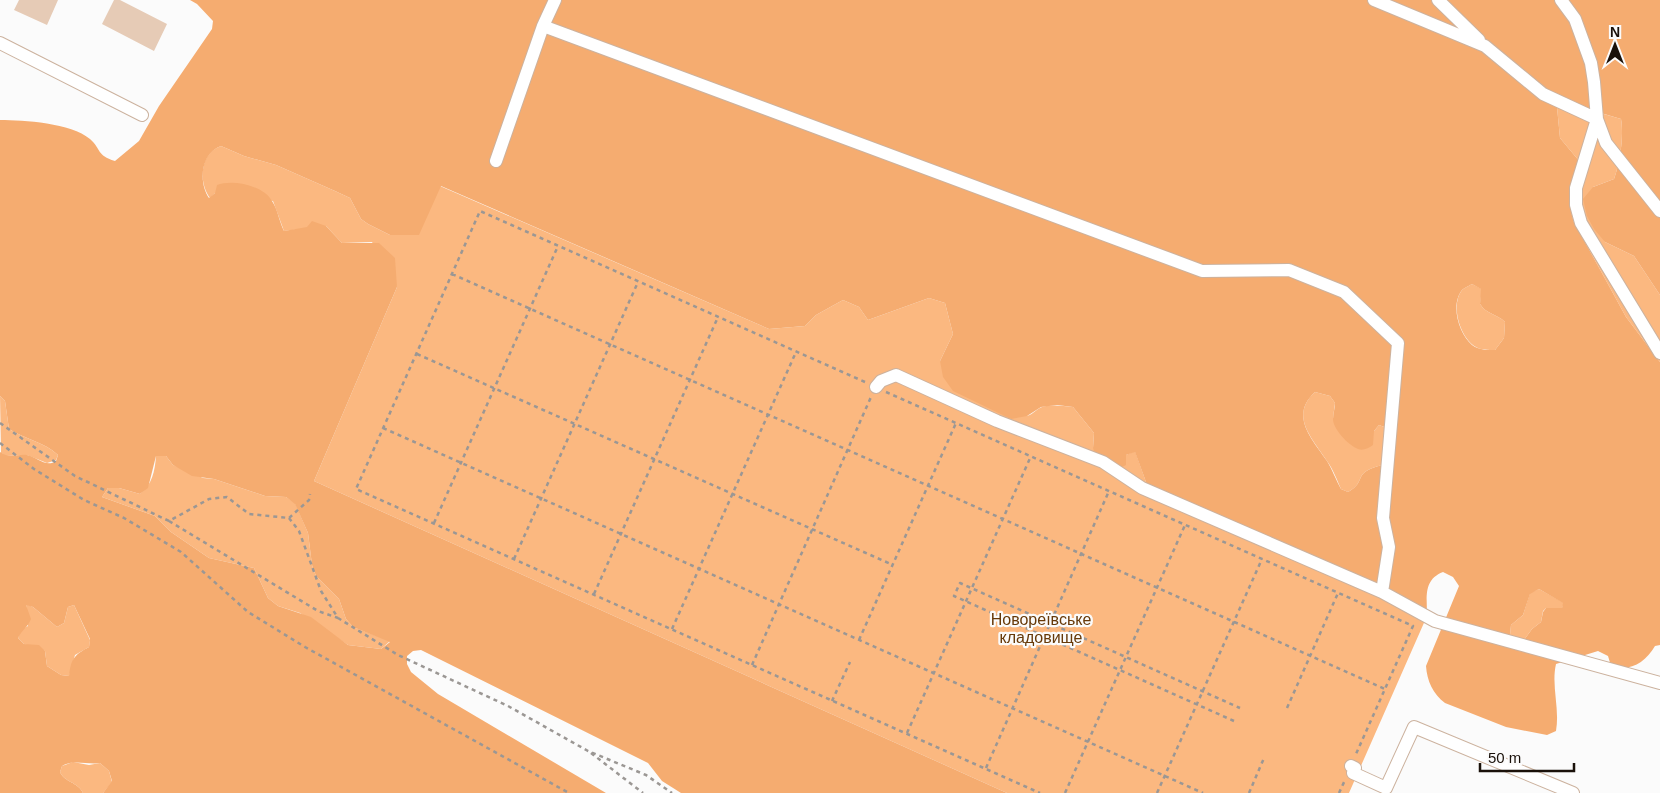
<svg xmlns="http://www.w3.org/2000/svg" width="1660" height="793" font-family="Helvetica,sans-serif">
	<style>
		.green { fill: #fbb880 }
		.forest { fill: #f5ac70; fill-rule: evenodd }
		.building { fill: #e6cbb6 }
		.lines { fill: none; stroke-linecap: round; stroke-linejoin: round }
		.minor-casing { stroke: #ccb29e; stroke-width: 14 }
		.path { stroke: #9b9794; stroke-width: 2.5; stroke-dasharray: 4 4; stroke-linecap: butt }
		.minor { stroke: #fff; stroke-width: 12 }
		.labels { text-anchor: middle; stroke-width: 4.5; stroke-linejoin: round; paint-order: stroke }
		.park-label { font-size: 16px; fill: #673908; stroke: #fbfbfb }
	</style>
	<rect width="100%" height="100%" fill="#fbfbfb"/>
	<!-- green -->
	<path class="green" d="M1563,102L1621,119C1624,136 1620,163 1614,179L1593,187L1605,242L1634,256L1660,295V362L1626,317L1574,222C1566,200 1573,183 1580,162L1560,138L1557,107Z
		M221,146L244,156L276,165L335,191L350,198L361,219L368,224L390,235L440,186L769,329L805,326L816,315L843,300L859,307L868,320L929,298L945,303L953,334L940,361C966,386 987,416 1025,416C1032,416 1036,409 1042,407C1052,404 1063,406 1073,407L1094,433L1093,448L1126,455L1135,451L1146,482L1427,616L1349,793H1007L314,481L397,287L372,242L342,243L326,226L284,231L273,201L215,193L210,198C198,182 200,153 221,146Z
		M1472,284L1482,289L1480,304C1486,314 1497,314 1505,322L1504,338L1495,350C1488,350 1481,350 1476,347C1460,338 1450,305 1462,290C1464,288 1469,286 1472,284Z
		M1315,392L1330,396L1335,403L1333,418L1374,431L1379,425L1387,428L1383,465C1351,472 1368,481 1348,492L1341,489C1337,480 1333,469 1327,461C1312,438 1289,416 1315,392Z
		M0,396L5,401L9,429C25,439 44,442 58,455L56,460L47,463L27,455L6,456L1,453Z
		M156,456H166L173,465L203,478L214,479L265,496L286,497L295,503L308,533L312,565L316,576L339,599L346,619L353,627L390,641L381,649L348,645L300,613L278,606L268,598L254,568L209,558L171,532L155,516L102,497L108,488H119L140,494C152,485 155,471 156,456Z
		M1539,589L1564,603L1562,608H1546L1543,611L1541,622L1532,629L1519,647L1510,635L1511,625L1523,615L1530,593Z
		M26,604L33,607L57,627L64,623L68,607L74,605L90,640L89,647L75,655L69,676L61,675L47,666L45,651L24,644L18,638L21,630L28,626Z
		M73,762L89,765L100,763L109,771L112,782L103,793H83C78,782 64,782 60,772L62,766Z"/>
	<!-- forest -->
	<path class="forest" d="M190,0H1660V295L1634,256L1605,242L1594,229L1587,216L1583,199L1593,187L1614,179C1620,163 1624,136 1621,119L1564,102L1557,107L1560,138L1580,162C1573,183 1566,200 1574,222L1626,317L1660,362V645L1655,646C1645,663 1630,672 1611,666L1608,656L1598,651L1556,664C1551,686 1560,708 1556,731L1547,735L1506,727L1445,703C1433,694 1427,681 1426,666L1459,586L1453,577L1443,572C1423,580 1427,597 1427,616L1147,494L1146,482L1135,452L1126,455V465L1112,472L1098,464L1093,448L1094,433L1073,407L1057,405L1041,407L1027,416L1011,419L953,391L943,377L940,361L953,334L945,303L929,298L868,320L859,307L843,300L816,315L805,326L769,329L441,186L419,235H390L368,224L361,219L350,198L335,191L276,165L244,156L221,146C201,153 198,182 209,198L215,193L217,185C232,179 263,185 272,201C278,210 279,221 284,231L307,227L312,221L326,226L342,243H379L395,258L397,287L314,481L1007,793H681L662,781L648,763L421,650L413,651L407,656V664L411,672L438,694L606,793H103L112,781L109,771L100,763C88,765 73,759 62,766L60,772C64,782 78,782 83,793H0V452C9,459 17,454 27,455C37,457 46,468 56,461L58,455C44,442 25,439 9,429L5,401L0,396V120C24,120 71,123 90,139C102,150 96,155 115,161L139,141L159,106L212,29L213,21L197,4ZM1472,284L1481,289L1480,304C1486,314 1497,314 1505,322L1504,338L1495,350C1487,350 1479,350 1472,345C1459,334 1450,305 1462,290C1464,288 1469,286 1472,284ZM1315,392L1330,396L1335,403C1335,408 1333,414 1333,419C1333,429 1348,445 1358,449C1363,451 1369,448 1373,445L1374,431L1379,425L1387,428L1383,465C1351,472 1368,481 1348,492L1341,489C1336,480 1332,469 1327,461C1312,439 1289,416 1315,392ZM156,456H166L173,465L192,476L214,479L265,496L286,497L295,504L308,533L312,565L316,576L339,599L346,619L353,627L390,642L381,649L348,645L311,617L278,606L268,598L254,568L209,558L171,532L155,516L102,497L108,488H119L140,494L148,488ZM1539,589L1563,603L1562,608H1546L1543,612L1541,622L1532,629L1519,647L1510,635L1511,625L1523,615L1530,594ZM26,605L33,607L57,627L64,623L68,607L74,605L90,639L89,647C74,655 71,659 69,676L61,675L47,666L45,651L39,645L24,644L18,638C22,630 28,627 31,619Z"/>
	<!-- building -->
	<path class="building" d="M19,0H58L47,25L14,10Z
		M114,0H120L167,24L154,51L102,24Z"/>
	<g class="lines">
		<defs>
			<path id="minor" d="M1374,0L1485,46L1543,94L1597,119L1606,143L1660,211
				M1438,0L1479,40
				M1561,0L1575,19L1591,63L1594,82L1597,119L1576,188V205L1581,223L1660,353
				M543,26L1202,271L1289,270L1344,292L1398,343L1383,518L1389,547L1382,592L1142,488L1103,462L997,421L896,375L881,381L876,387
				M0,43L142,115
				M496,161L543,26L555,0
				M1382,592L1435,621L1660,683
				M1351,766L1355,768L1353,773L1386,788L1414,727L1573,793"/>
		</defs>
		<!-- minor casing -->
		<use href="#minor" class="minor-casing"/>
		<!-- path -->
		<path class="path" d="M452,274L1385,689
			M417,354L893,565
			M865,382L480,211L356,489L1040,793
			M886,392L1413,626L1356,754
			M0,423L75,476L169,521L209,499L227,497L249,514L289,518L309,500L310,494
			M383,428L1203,793
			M0,443L34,469L84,500L124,518L181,552L248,612L305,647L569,793
			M289,518L299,531L321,591L338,618L398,655L508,706L588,751L646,775L672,793
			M169,521L318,611L338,618
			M434,523L558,246
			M514,559L638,282
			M594,594L718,317
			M672,629L796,352
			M859,640L956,423
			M752,665L871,397
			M832,701L850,662
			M1287,708L1338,593
			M1234,721L954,596L960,583L1240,708
			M907,733L1031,456
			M591,753L643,793
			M986,768L1109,491
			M1065,793L1185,525
			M1157,793L1262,559
			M1249,793L1264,758
			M1339,793L1345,780"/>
		<!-- minor -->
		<use href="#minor" class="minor"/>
	</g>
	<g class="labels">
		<!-- park labels -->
		<g class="park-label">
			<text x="1041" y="625">Новореївське<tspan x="1041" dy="18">кладовище</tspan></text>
		</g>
	</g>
	<!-- north arrow -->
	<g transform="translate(1615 45)" stroke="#fbfbfb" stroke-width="4" paint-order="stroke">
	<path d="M0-4L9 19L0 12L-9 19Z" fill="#1a110a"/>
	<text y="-8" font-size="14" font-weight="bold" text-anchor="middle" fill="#1a110a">N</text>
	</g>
	<!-- scale -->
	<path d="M1480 763v8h94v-8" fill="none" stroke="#1a110a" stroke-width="2.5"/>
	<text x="1488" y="763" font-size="15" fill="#1a110a" stroke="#fbfbfb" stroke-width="4" paint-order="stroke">50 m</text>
</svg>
